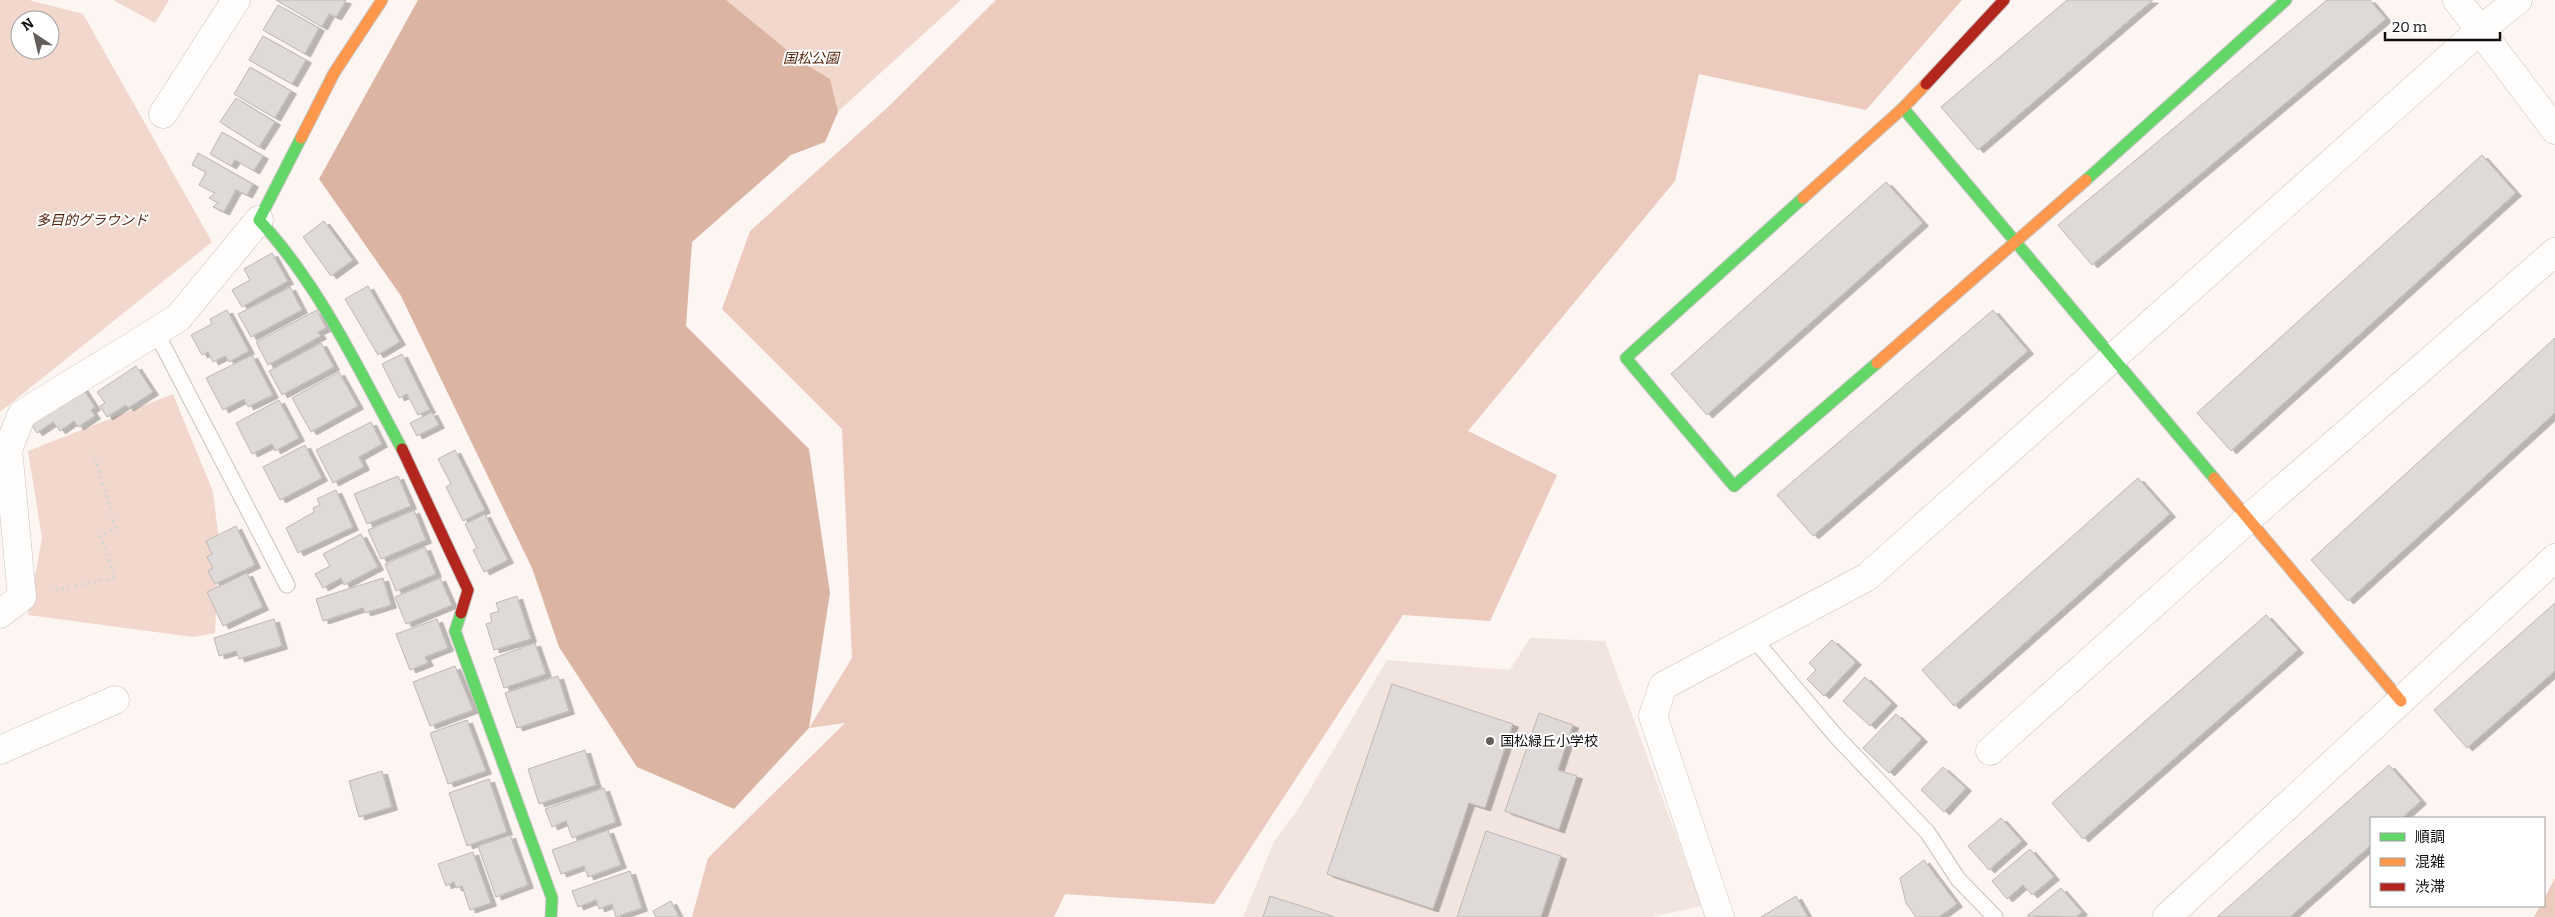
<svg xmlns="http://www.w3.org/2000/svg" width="2555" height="917" font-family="Bitter,'Noto Sans JP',serif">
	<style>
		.built { fill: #f2e4df }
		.green { fill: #f2d7cd; fill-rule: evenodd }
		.forest { fill: #eccabd }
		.water { fill: #dcb4a4 }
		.building { fill: #dfdad8; stroke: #bcb7b6; filter: url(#shadow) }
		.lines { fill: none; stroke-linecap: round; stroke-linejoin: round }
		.lane-casing { stroke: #c7c2c0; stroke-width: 17 }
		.street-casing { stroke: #c7c2c0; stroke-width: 29 }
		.fast-casing { stroke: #c7c2c0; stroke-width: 13 }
		.slow-casing { stroke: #c7c2c0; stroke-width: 13 }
		.jam-casing { stroke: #c7c2c0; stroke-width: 13 }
		.path { stroke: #d7d6d5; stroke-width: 3; stroke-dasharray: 2.5 4; stroke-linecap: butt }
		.lane { stroke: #fffefd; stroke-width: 15 }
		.street { stroke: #fffefd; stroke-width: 28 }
		.fast { stroke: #63d668; stroke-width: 11 }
		.slow { stroke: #ff974d; stroke-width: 11 }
		.jam { stroke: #b3261e; stroke-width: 11 }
		.poi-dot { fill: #635e5c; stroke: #fff; stroke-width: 2 }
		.labels { text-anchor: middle; stroke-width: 4; stroke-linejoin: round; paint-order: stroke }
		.park-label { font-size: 14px; font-style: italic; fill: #55230c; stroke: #fff }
		.poi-label { font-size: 14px; fill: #100d0c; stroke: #fff; text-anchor: start }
	</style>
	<defs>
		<filter id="shadow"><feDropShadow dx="5.5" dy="3" stdDeviation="0" flood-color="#0004"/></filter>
	</defs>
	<rect width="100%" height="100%" fill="#fcf5f2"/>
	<!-- built -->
	<path class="built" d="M1530,638L1605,641L1702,906L1651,917H1243L1274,842L1297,811L1387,660L1510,670Z"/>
	<!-- green -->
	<path class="green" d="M0,0H29L83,14L212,242L0,412ZM20,20H50V50H20Z
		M113,0H169L155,23Z
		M720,0H961L791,154Z
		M173,394L213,492L219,541L215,633L193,637L28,615L42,538L28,451Z"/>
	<!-- forest -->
	<path class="forest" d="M996,0H1962L1866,110L1699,74L1675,181L1468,431L1557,475L1490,621L1403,615L1214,904L1065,894L1054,917H692L708,858L845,723L809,728L852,658L842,429L722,309L750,231L888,107Z
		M2555,878V917H2534L2540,906H2544V899Z"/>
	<!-- water -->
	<path class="water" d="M418,0H726L799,60L830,79L838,112L825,142L791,155L692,242L686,326L809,449L830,593L809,728L734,809L637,767L559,647L532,568L401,296L319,179Z"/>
	<!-- building -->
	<path class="building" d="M276,0H343L346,1L336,17L329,14L322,27Z
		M2067,0H2153L1978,150L1941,107Z
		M2327,0H2370L2386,19L2092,265L2058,225Z
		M278,5L319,28L305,54L263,30Z
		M263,36L306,60L292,84L249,60Z
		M250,67L291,91L275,118L234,94Z
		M236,98L275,122L259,147L220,122Z
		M222,132L263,156L254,171L235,160L231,166L210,154Z
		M198,153L253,184L247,195L236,190L224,212L213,207L218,203L209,198L215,193L199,185L206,172L192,165Z
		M2482,155L2516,193L2231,451L2197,413Z
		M1886,182L1923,223L1707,415L1671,374Z
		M324,221L353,260L331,276L303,237Z
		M272,253L288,281L242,307L232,290L250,280L244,269Z
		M368,286L400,342L378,355L345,299Z
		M290,287L302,310L251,337L238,314Z
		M227,310L249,351L229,362L225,356L213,362L208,352L202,355L191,335L212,324L210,319Z
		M317,310L326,328L318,332L321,336L268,365L256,342Z
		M1993,310L2028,351L1813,536L1777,495Z
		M2555,338V413L2348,601L2311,560Z
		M321,343L334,367L282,395L269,371Z
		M402,354L430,410L418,415L407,394L399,398L382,364Z
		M252,355L273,395L248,407L244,399L223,410L206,378Z
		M136,366L153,392L128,408L126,405L107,417L100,406L105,403L97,392Z
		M339,372L358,406L311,432L292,398Z
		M80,384L95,407L91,410L95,416L78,427L74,421L60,431L53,422L37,433L30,423Z
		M279,400L299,438L275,451L272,444L252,454L236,423Z
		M432,412L439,425L417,436L410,423Z
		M371,422L382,444L359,457L364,467L333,483L316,450Z
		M305,445L322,478L280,500L263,467Z
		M455,450L485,510L463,521L446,487L451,484L438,459Z
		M398,476L411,506L367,524L354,494Z
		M2138,478L2170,514L1954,706L1922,670Z
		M336,490L353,527L298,553L286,528L314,512L313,508L320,505L317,499Z
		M414,510L426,540L381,559L368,530Z
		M485,514L508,560L484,572L473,550L477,548L465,524Z
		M236,526L255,565L215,584L208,571L213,568L207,557L212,554L206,541Z
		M361,534L378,567L344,585L341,578L323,588L315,574L330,566L323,554Z
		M425,547L436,574L396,591L385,564Z
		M247,573L263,607L223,626L207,592Z
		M383,578L391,605L365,613L363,608L323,621L316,599Z
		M440,578L452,605L406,624L395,597Z
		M517,596L531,639L494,650L486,624L492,622L490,614L499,611L496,603Z
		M2555,603V671L2467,748L2434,710Z
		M2266,615L2298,650L2083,839L2052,803Z
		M274,619L282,646L239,659L236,651L219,656L214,638Z
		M437,619L448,648L425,657L428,663L410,670L396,634Z
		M1832,640L1856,662L1824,696L1807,679L1816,670L1809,663Z
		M535,643L546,674L504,688L494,658Z
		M455,666L473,710L430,726L413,682Z
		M558,676L569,711L517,728L505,693Z
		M1865,677L1892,703L1870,726L1843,701Z
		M1392,684L1513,724L1485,808L1469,803L1433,909L1327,874Z
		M1539,713L1573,725L1558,770L1577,776L1559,830L1505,811Z
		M1896,714L1922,739L1889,773L1863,748Z
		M467,720L486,771L448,784L430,733Z
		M585,750L596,785L539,804L528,769Z
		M2389,765L2421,801L2402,818H2371V845L2290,917H2217Z
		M1943,767L1966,788L1944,812L1921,790Z
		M382,771L392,807L359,817L349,781Z
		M489,779L507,832L467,846L449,793Z
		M604,788L616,822L572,838L566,821L552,827L545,809Z
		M2001,818L2022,841L1989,870L1968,846Z
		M608,830L621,865L588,877L584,866L561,874L552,850Z
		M1486,831L1561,856L1541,917H1457Z
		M510,835L528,885L496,897L478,846Z
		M2030,849L2054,877L2032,895L2023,885L2007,899L1992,881Z
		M473,852L491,903L470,910L462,886L456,888L454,882L446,886L438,864Z
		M1924,860L1957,904L1939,917H1916L1906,903L1900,878Z
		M630,871L642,908L616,917L612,904L599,909L596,900L578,907L572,891Z
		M2061,888L2082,912L2076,917L2027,916Z
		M1270,896L1329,915L1334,917H1263Z
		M1796,896L1808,917H1761Z
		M671,901L679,917H656L653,911Z"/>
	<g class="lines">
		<defs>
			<path id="lane" d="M156,332L287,585
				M1753,638L1835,735L1928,833L1958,879L1995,917"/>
			<path id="street" d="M2457,0L2555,130
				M163,114L236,0
				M0,614L22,597L8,449L22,414L178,318L259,220
				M0,750L115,700
				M1990,751L2248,519L2555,252
				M1720,917L1653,716L1663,686L1867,577L2479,31L2518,0
				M2167,917L2555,558"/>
			<path id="fast" d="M1903,108L2214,478
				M301,138L259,220C320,286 359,370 402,449
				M2086,180L2286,0
				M1803,198L1626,358L1734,486L1877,363
				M461,613L455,631L552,898L551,917"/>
			<path id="slow" d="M301,138L334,73L382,0
				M1803,198L1903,108L1926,84
				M1877,363L2086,180
				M2214,478L2401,701"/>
			<path id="jam" d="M1926,84L2004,0
				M402,449L468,590L461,613"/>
		</defs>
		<!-- lane casing -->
		<use href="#lane" class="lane-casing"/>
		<!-- street casing -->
		<use href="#street" class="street-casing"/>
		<!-- fast casing -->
		<use href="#fast" class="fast-casing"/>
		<!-- slow casing -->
		<use href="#slow" class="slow-casing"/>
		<!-- jam casing -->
		<use href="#jam" class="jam-casing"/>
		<!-- path -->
		<path class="path" d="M55,590L115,578L100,536L116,529L94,453"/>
		<!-- lane -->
		<use href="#lane" class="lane"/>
		<!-- street -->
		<use href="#street" class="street"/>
		<!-- fast -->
		<use href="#fast" class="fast"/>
		<!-- slow -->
		<use href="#slow" class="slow"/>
		<!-- jam -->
		<use href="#jam" class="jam"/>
	</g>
	<!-- markers -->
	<circle class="poi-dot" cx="1490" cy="741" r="5"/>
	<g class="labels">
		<!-- park labels -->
		<g class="park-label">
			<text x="811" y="63">国松公園</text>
			<text x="92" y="225">多目的グラウンド</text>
		</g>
		<!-- poi labels -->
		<g class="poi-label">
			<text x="1500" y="746">国松緑丘小学校</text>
		</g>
	</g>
	<!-- legend -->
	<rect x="2370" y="817" width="175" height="90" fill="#ffffff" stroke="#9f9e9e"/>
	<rect x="2380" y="833" width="25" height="8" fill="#63d668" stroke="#9f9e9e"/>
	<text x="2415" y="842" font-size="15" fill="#100d0c">順調</text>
	<rect x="2380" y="858" width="25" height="8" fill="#ff974d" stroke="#9f9e9e"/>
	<text x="2415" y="867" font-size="15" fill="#100d0c">混雑</text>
	<rect x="2380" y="883" width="25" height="8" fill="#b3261e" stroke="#9f9e9e"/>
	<text x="2415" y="892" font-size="15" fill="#100d0c">渋滞</text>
	<!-- north arrow -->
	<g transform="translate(35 35) rotate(325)"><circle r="24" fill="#ffffff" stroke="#9f9e9e"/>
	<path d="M0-4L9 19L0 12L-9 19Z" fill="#635e5c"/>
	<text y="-8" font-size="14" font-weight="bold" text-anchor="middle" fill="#100d0c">N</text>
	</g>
	<!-- scale -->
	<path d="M2385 32v8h115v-8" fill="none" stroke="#100d0c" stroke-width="2.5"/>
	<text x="2392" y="32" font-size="15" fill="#100d0c" stroke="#ffffff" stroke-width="4" paint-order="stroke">20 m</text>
</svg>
